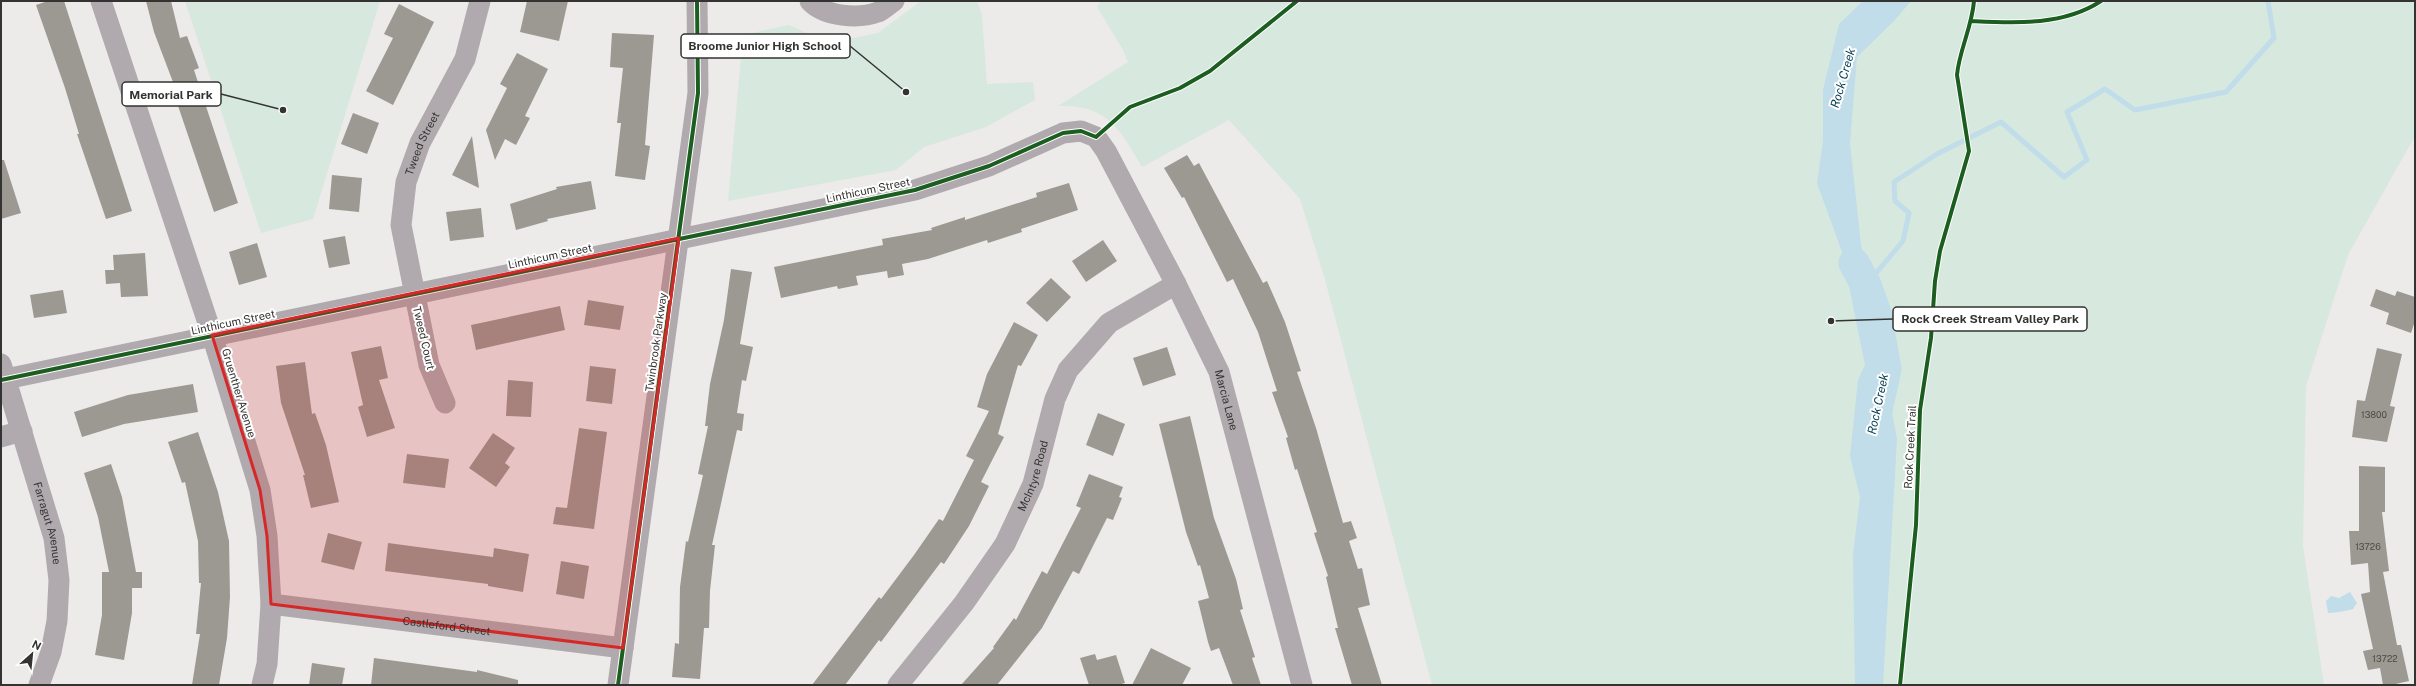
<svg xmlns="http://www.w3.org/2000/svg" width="2416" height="686" font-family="'Public Sans',sans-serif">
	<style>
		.green { fill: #d7e8de }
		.water { fill: #c0dde9 }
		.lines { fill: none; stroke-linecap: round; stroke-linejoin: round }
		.stream { stroke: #c0dde9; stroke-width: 5 }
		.river { stroke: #c0dde9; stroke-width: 31 }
		.building { fill: #9b9992 }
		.minor { stroke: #b0aaae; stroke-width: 21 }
		.cycleway-casing { stroke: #fff; stroke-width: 6 }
		.cycleway { stroke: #1b5e20; stroke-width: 4 }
		.marked { fill: #d62828; fill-opacity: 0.2; stroke: #d62828; stroke-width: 3; stroke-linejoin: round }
		.labels { text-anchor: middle; stroke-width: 4; stroke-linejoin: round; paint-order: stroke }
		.number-label { font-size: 9px; fill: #4d4c49 }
		.street-label { font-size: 11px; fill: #333331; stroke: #fff }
		.water-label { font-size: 12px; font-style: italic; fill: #013f51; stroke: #fff }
		.leader { fill: none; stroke: #333331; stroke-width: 1.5 }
		.callout-dot { fill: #333331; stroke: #fff; stroke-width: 1.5 }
		.callout { fill: #fff; stroke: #333331; stroke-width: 1.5 }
		.callout-label { font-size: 12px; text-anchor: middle; font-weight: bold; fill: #333331 }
	</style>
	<rect width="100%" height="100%" fill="#ecebea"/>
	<!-- green -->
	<path class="green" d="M185,1H380L313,219L261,233Z
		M921,1H977L982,15L987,84L1033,82L1035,100L986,127L924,147L896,170L728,201L743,35L789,25L829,43L878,33Z
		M1101,1H2415V136L2348,255L2306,386L2303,546L2324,685H1432L1324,276L1300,199L1229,120L1142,167C1120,129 1107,104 1058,106L1128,62L1123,50L1097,7Z"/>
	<!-- water -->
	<path class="water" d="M1863,1H1911L1894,21L1857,57L1850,143L1861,245L1897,439L1883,685H1855L1853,554L1860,497L1850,456L1858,380L1865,365L1842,252L1817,183L1823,141V90L1839,24Z
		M2350,592L2357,603L2353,609C2347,611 2333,613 2328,613L2326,601L2331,596L2339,598Z"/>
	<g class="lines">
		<!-- stream -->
		<path class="stream" d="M1866,285L1903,241L1909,213L1895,201L1894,182L1937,154L2001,122L2064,177L2087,160L2067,112L2105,89L2135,110L2226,92L2274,38L2268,1"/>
		<!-- river -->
		<path class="river" d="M1854,263L1866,285L1876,313L1886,369L1876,415"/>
	</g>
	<!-- building -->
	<path class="building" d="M48,1H64L132,211L106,219L77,134H79L65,88L36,5Z
		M146,1H171L180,38L187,36L199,68L194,70L238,203L214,212L173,91L176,90L154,32Z
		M527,1H568L559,41L520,32Z
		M399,4L434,22L393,105L366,91L393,38L384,34Z
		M612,33L654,35L645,145L650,146L645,180L615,176L621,123H617L623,68L610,67Z
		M517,53L548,69L525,116L530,118L516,145L505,139L495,160L486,130L507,88L500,84Z
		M353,113L379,123L367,154L341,144Z
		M472,136L479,188L452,175Z
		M1187,155L1194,166L1199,163L1263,283L1267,281L1285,322L1301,371L1297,372L1316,428L1343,523L1351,521L1357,538L1349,541L1358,569L1362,568L1370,605L1358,608L1382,685H1352L1335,628H1338L1326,577L1328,576L1314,533L1317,532L1297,469L1295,470L1286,438L1288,437L1272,392L1277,391L1258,332L1233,279L1227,282L1184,197L1182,198L1164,168Z
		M1,160H4L21,213L1,219Z
		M332,175L362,178L359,212L329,209Z
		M591,181L596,209L547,219L548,221L516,230L510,204L557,189L556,187Z
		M1069,183L1078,210L1021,229L1022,232L988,243L987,240L928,259L902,264L904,275L888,278L887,271L856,276L858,285L838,289L837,286L781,298L774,267L883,245L882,239L932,230L931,228L965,217V220L1037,197L1036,193Z
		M481,208L484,237L450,241L446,212Z
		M345,236L350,264L329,268L323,240Z
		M1103,240L1117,261L1086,282L1072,261Z
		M257,243L267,277L239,285L229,252Z
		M145,253L148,296L121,297L120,283L106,284L105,270H114L113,255Z
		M731,269L752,272L740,344L753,347L746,381L742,380L737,413L744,414L742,431L737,430L712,545H715L710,591L709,628H704L700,679L672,677L675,643L679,644L680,587L686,541L688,542L703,475L698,474L708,426H705L710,384L724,320Z
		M1051,278L1071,297L1047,322L1026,303Z
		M2376,289L2395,296L2397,291L2415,297V321L2411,333L2386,324L2389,313L2370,306Z
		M63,290L67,313L34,318L30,295Z
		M588,300L624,306L620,330L584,325Z
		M560,306L565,330L476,350L471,325Z
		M1014,322L1038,335L1021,366L1018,365L998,434L1004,437L981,482L989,486L969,526L944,564L941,562L881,642L879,640L845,685H812L879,597L881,599L914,555L939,519L943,521L974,460L966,456L989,411L977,407L987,374Z
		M381,346L388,378L379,380L395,428L367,437L358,407L363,405L351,352Z
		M1167,347L1176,375L1143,386L1133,358Z
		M2377,348L2402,354L2390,406L2395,407L2387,442L2352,437L2357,400L2365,401Z
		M305,362L312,414L315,413L326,445L339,502L311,508L303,475H305L281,403L276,366Z
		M590,366L616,369L612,404L586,401Z
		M508,380L533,382L531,417L506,416Z
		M193,384L198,412L124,424L82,437L74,412L128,395Z
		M1098,413L1125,424L1113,456L1086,445Z
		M1190,416L1214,518L1236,579L1243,609L1240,610L1255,657L1252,658L1261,685H1233L1219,648L1211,651L1208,642L1198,601L1209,598L1200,565L1198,566L1186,532L1159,424Z
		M579,428L607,432L594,529L553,524L556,507L567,508Z
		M198,432L218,492L229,541L230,597L227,638L219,685H192L200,634H196L201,583H199L198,541L185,482L182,483L168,442Z
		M493,433L515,448L505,463L510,467L496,487L469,468Z
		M407,454L449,459L445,488L403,483Z
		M111,464L122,497L136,572H142V588H132V613L124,660L95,655L102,615V572H109L98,517L84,473Z
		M2359,466L2385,467V512H2382L2389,571L2383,572L2397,645H2401L2409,681L2391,685H2383L2380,668L2368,670L2363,651L2373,649L2361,594L2370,592L2368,563L2351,565L2349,531H2359Z
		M1089,474L1123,487L1119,497L1122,498L1113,520L1107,518L1079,574L1073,571L1042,628L997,685H961L994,648L993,647L1014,618L1016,620L1042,571L1047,574L1081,508L1076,506Z
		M328,533L362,542L354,570L321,562Z
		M388,543L493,557L494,548L529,554L523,592L488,586V584L385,571Z
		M561,561L589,566L584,599L556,594Z
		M1151,648L1191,668L1182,685H1132Z
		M1095,654L1097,660L1116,655L1125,683L1118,685H1089L1080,658Z
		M374,658L477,672V670L518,680V685H371Z
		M312,663L345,668L342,685H309Z"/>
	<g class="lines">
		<!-- minor -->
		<g class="minor">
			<path d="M101,1L212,335L260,490L267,536L271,604L267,664L262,685"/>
			<path d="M810,1C825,17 859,19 878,12C883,10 889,4 894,1"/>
			<path id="s1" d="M1,364L54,538L59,580L57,621L51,652L39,685"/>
			<path id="s2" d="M1,380L915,190L989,166L1063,133L1081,131L1096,137L1106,151L1176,284L1219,372L1302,685"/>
			<path id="s3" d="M445,403L429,365L401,225L406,182L420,143L465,59L480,1"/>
			<path d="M1,437L22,431"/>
			<path id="s4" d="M271,604L623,648"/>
			<path d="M618,685L698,93L697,1"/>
			<path id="s5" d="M898,685L964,603L1005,544L1033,484L1055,399L1068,370L1109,323L1176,284"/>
		</g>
		<defs>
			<path id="cycleway" d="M1972,21C2015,23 2063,26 2101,1
				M1,380L915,190L989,166L1063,133L1081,131L1096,137L1130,107L1180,88L1210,71L1297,1
				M618,685L698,93L697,1
				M1900,685L1916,525L1920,410L1931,338L1935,281L1940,251L1969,151L1957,75C1959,51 1972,27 1974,1"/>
		</defs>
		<!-- cycleway casing -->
		<use href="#cycleway" class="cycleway-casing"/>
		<!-- cycleway -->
		<use href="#cycleway" class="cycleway"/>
	</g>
	<!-- marked area -->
	<path class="marked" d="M679,238L623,648L271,604L267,536L260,490L212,335Z"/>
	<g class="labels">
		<!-- number labels -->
		<g class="number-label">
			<text x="2374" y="418">13800</text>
			<text x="2368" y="550">13726</text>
			<text x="2385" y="662">13722</text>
		</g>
		<!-- street labels -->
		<g class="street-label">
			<text dy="4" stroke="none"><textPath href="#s3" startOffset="269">Tweed Street</textPath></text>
			<text transform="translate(868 190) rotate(-12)" y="4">Linthicum Street</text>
			<text transform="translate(550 256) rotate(-12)" y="4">Linthicum Street</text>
			<text transform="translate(233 322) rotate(-12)" y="4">Linthicum Street</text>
			<text transform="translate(424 338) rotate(77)" y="4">Tweed Court</text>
			<text transform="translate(656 342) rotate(-82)" y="4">Twinbrook Parkway</text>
			<text transform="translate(239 393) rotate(73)" y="4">Gruenther Avenue</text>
			<text dy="4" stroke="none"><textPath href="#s2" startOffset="1421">Marcia Lane</textPath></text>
			<text transform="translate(1910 447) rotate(-87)" y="4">Rock Creek Trail</text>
			<text dy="4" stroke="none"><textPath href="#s5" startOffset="251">McIntyre Road</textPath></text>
			<text dy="4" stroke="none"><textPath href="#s1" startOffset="166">Farragut Avenue</textPath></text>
			<text dy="4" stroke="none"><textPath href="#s4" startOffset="177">Castleford Street</textPath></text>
		</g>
		<!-- water labels -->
		<g class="water-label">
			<text transform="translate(1843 78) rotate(-74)" y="4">Rock Creek</text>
			<text transform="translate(1878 404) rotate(-78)" y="4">Rock Creek</text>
		</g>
	</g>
	<!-- callouts -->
	<path class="leader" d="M906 92L850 46M283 110L221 94M1831 321L1893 319"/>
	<g class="callout-dot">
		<circle cx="906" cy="92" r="4"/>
		<circle cx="283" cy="110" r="4"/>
		<circle cx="1831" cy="321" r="4"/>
	</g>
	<g class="callout">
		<rect x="681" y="34" width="169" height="24" rx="4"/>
		<rect x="122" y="82" width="99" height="24" rx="4"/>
		<rect x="1893" y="307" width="194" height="24" rx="4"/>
	</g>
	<g class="callout-label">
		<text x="765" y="50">Broome Junior High School</text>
		<text x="171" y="99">Memorial Park</text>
		<text x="1990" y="323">Rock Creek Stream Valley Park</text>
	</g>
	<!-- border -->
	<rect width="2416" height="686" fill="none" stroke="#333331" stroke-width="4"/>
	<!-- north arrow -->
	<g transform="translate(32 654) rotate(27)" stroke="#ffffff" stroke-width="3" paint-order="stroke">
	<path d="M0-3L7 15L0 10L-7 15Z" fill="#333331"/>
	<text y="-6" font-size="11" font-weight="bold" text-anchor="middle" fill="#333331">N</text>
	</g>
</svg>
